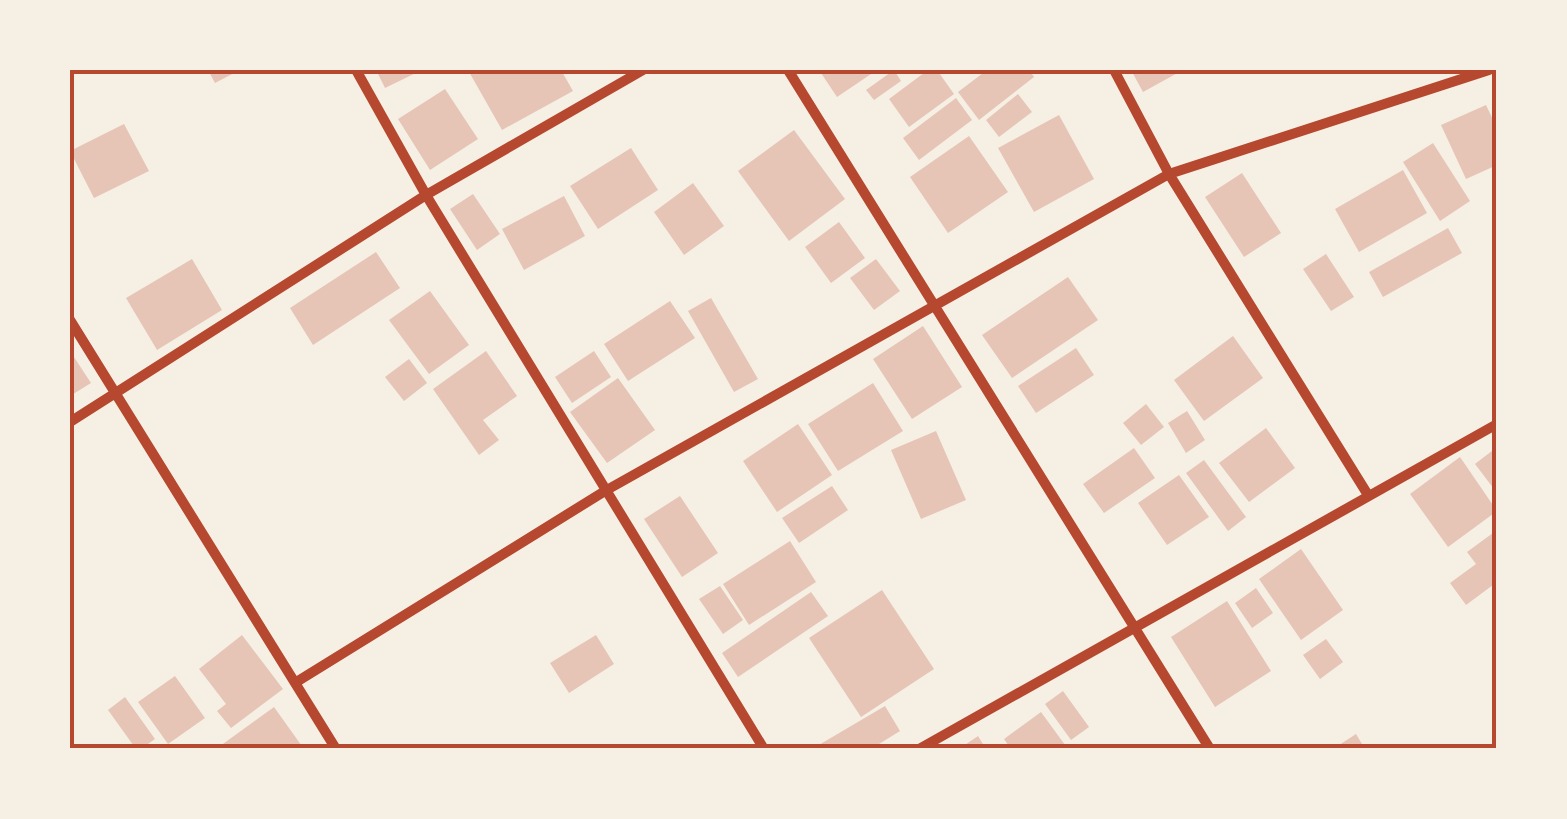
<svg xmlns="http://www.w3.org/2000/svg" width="1567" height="819" font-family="Overpass,sans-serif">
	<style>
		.building { fill: #e6c5b7 }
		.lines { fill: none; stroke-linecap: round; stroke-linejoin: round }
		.minor { stroke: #b5482f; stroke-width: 10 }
		.neatline { fill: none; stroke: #b5482f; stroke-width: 4 }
	</style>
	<rect width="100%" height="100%" fill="#f6efe4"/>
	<!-- building -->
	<path class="building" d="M208,70H240L215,83Z
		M376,70H422L385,88Z
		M468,70H561L573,91L502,130Z
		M819,70H877L837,97Z
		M894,70L901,81L874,100L866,90Z
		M928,70H937L954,94L909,127L889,99Z
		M987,70H1029L1034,77L979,120L958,92Z
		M1131,70H1183L1143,92Z
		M445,89L478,139L430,170L398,119Z
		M1018,94L1032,112L999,137L986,120Z
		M956,98L972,120L919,160L903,138Z
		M1486,105L1497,128V165L1466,179L1441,125Z
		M1059,115L1094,179L1034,212L998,148Z
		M124,124L149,171L94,198L70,151Z
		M794,130L845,199L789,241L738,171Z
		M969,136L1008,192L948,233L910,177Z
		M1433,143L1470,201L1440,221L1403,162Z
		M631,148L658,190L598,229L570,186Z
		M1403,170L1427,213L1359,252L1335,209Z
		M1242,173L1281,233L1244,257L1205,197Z
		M693,183L724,226L684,255L654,212Z
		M473,194L500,234L477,250L450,209Z
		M564,196L585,236L524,270L502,229Z
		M839,222L865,258L831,283L805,247Z
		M1448,228L1462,253L1383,297L1369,272Z
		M376,252L400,288L313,345L290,308Z
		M1326,254L1354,297L1331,311L1303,269Z
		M192,259L222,310L157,350L126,298Z
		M876,259L900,291L874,310L850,278Z
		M1068,277L1098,320L1012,378L982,335Z
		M430,291L469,345L429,374L389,320Z
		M711,298L758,379L734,392L688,311Z
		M670,301L695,338L628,381L604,344Z
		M923,326L962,387L912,419L873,359Z
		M1233,336L1263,378L1204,421L1174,380Z
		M1076,348L1094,375L1036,413L1018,386Z
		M70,351L91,383L70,396Z
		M486,351L517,396L483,420L499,440L479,455L433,389Z
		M594,351L611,377L572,403L555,377Z
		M409,359L427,383L404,401L385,377Z
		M618,378L655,430L607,463L570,412Z
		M873,383L903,431L838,471L808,424Z
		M1146,404L1164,427L1141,445L1123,423Z
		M1187,411L1205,440L1186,453L1168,423Z
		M798,424L832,475L777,512L743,461Z
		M1266,428L1295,468L1249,502L1219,463Z
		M936,431L966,500L921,519L891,450Z
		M1497,447V493L1475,464Z
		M1134,448L1155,478L1104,513L1083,484Z
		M1460,457L1497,511L1448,547L1410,494Z
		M1204,460L1246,517L1228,531L1186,473Z
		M1179,475L1209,517L1167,545L1138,503Z
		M832,486L848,510L799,543L782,518Z
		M680,496L718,553L682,577L644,519Z
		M1497,530V582L1466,605L1450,583L1476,564L1467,552Z
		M790,541L816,582L749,625L723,584Z
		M1301,549L1343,610L1301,640L1259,579Z
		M720,586L743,620L723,634L699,599Z
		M1256,588L1273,613L1252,628L1235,603Z
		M882,590L934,669L861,717L809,638Z
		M811,592L828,616L738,677L722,653Z
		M1227,601L1271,671L1215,707L1171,637Z
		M242,635L283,689L231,728L217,711L226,704L199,669Z
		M596,635L614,664L569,693L550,663Z
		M1326,639L1343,662L1320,679L1303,655Z
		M175,676L205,718L168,744L138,702Z
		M1063,691L1089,727L1071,740L1045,704Z
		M125,697L155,739L141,749H136L108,710Z
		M885,706L900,731L871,749H812Z
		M274,707L304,749H216Z
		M1041,712L1068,749H1011L1004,739Z
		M1356,734L1365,749H1333Z
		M978,736L986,749H959Z"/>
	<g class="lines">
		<!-- minor -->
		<path class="minor" d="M356,70L426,195L764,749
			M788,70L1210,749
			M1114,70L1169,174L1368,495
			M70,320L336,749
			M70,422L426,195L643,70
			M298,681L605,491L1169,174L1489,70
			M919,749L1497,424"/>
	</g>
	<!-- border -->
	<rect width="1567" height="819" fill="none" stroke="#f6efe4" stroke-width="145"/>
	<rect x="72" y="72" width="1422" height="674" class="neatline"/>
</svg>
